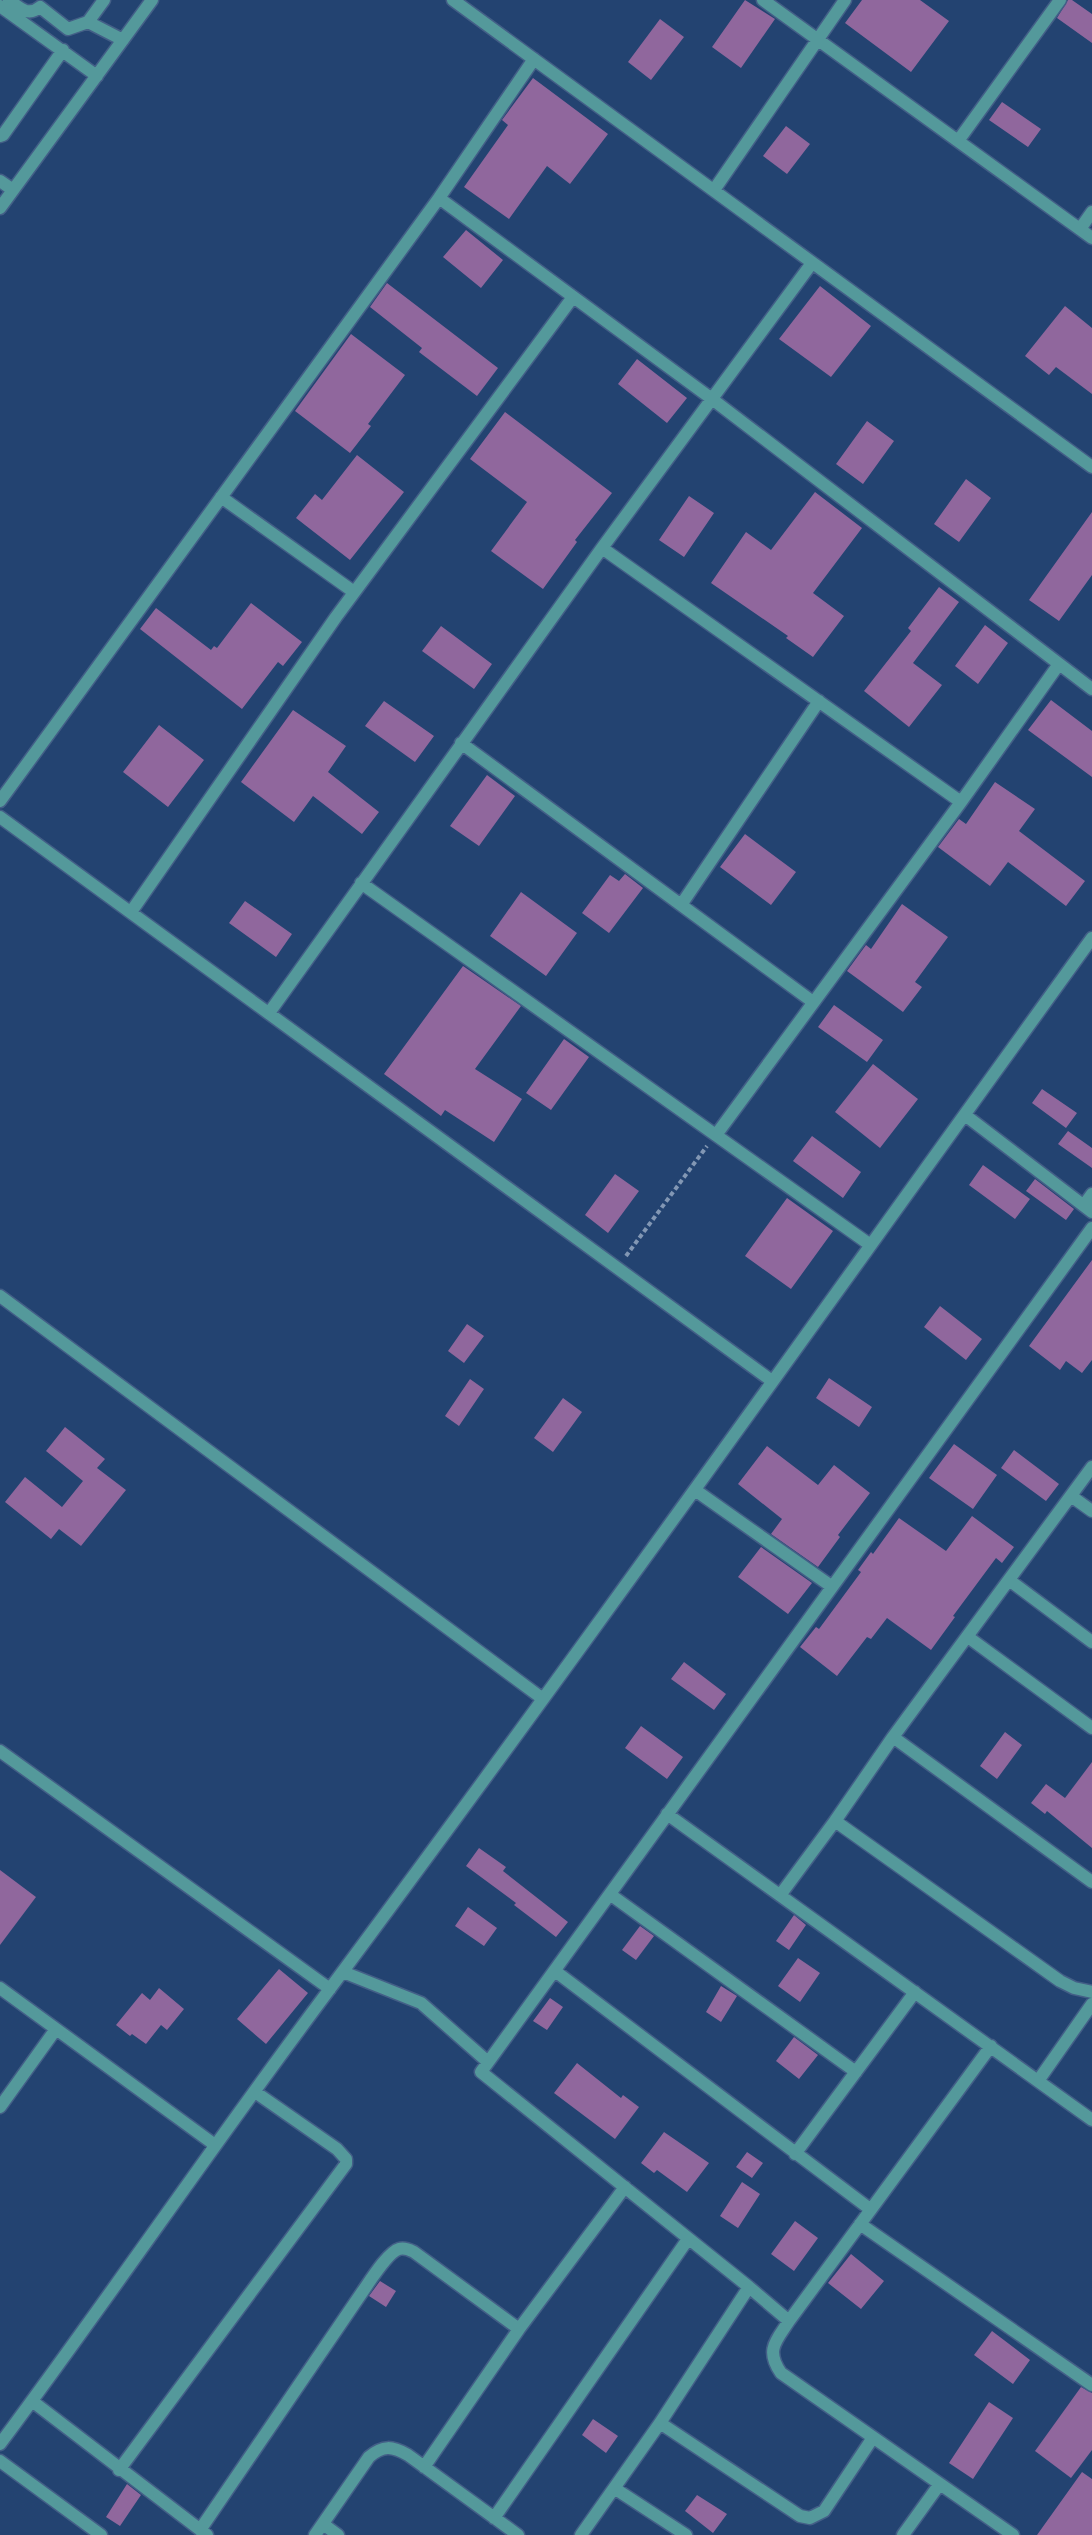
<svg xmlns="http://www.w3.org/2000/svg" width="1092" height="2535" font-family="Roboto,sans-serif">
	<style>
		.building { fill: #90679d }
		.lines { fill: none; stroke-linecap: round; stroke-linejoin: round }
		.street-casing { stroke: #435f87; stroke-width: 15 }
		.path { stroke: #8297b4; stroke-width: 4; stroke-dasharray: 4.5 3; stroke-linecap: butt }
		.street { stroke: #54999b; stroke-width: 12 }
	</style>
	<rect width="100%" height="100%" fill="#234371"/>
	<!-- building -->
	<path class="building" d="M745,0L775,19L741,68L712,47Z
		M862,0H920L949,21L911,72L845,23Z
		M1068,0H1072L1092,14V43L1057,18Z
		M660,19L684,37L651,80L628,62Z
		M533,78L608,134L570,184L547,166L509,219L464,187L508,125L502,120Z
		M1002,102L1041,129L1028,147L989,120Z
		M786,126L810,144L787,174L763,156Z
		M466,230L503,260L481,288L443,257Z
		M387,283L498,368L477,396L419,352L422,348L370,307Z
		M820,286L871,326L831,377L779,339Z
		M1065,306L1092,328V394L1056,367L1049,375L1025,356Z
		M351,334L405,375L368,424L371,426L350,453L295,411Z
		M637,359L687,398L667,423L618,384Z
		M505,412L612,493L575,540L577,542L543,589L491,551L527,502L470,459Z
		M867,421L894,441L863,484L836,464Z
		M357,455L404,492L350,560L296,518L315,494L322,500Z
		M966,479L991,498L959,542L934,524Z
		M815,492L862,528L813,593L844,616L813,657L786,638L788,636L711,583L746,532L771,550Z
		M689,496L714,513L684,557L659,540Z
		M1092,512V575L1059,621L1029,600Z
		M939,587L959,602L913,663L942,685L909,727L864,691L911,631L908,628Z
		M251,603L302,642L283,666L278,662L242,709L140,629L156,608L211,650L214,646L217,648Z
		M985,625L1008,643L978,684L955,666Z
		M441,626L492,664L474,689L422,651Z
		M1051,700L1092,731V777L1028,730Z
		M384,701L434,736L415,762L365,726Z
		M293,710L346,746L328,772L379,812L362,834L313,796L294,822L241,782Z
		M159,725L204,760L168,807L123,772Z
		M487,775L515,796L479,846L450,826Z
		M995,782L1035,809L1019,831L1085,881L1066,906L1008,862L990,886L938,847L959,819L966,824Z
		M745,834L796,872L771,905L720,867Z
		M625,874L643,888L609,933L582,913L610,875L619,881Z
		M521,892L577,933L546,976L490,936Z
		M245,901L292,934L276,957L229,923Z
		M902,904L948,937L915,982L922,987L903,1012L847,971L866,945L871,949Z
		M463,966L521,1006L475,1069L522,1099L494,1142L445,1110L441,1116L384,1074Z
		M834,1005L883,1040L867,1062L818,1027Z
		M564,1039L589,1057L551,1110L526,1093Z
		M873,1064L918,1099L880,1148L835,1112Z
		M1042,1089L1077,1113L1066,1128L1032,1103Z
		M1068,1131L1092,1148V1168L1058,1144Z
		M812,1136L861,1172L843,1198L793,1161Z
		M983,1165L1030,1199L1015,1219L969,1185Z
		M615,1174L639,1191L608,1233L585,1215Z
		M1035,1179L1074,1209L1066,1220L1026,1191Z
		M787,1198L833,1231L791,1289L745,1256Z
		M1092,1260V1360L1082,1373L1066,1361L1060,1370L1029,1346Z
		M940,1306L982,1339L966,1360L924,1327Z
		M467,1324L484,1336L464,1363L448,1351Z
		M829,1378L872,1407L859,1427L816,1398Z
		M470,1379L484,1389L459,1426L445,1416Z
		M563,1398L582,1412L553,1452L534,1438Z
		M65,1427L105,1459L97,1468L126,1490L81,1546L59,1529L51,1539L5,1502L25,1477L62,1507L83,1481L46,1451Z
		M954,1444L997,1475L973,1509L929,1478Z
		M767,1446L818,1485L834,1465L870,1493L838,1535L840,1537L818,1567L771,1534L782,1519L738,1484Z
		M1014,1450L1059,1484L1046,1501L1001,1468Z
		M972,1516L1014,1547L1002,1563L996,1558L953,1616L955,1617L931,1650L887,1618L871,1639L867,1637L837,1676L800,1647L816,1627L819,1629L861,1572L858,1570L871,1552L873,1554L899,1518L946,1551Z
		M761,1547L812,1583L788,1614L738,1577Z
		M684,1662L726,1694L714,1710L671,1679Z
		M641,1726L683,1757L667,1779L625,1748Z
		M1005,1732L1022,1745L997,1779L980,1766Z
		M1092,1762V1848L1047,1811L1045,1814L1031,1803L1046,1784L1065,1798Z
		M479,1848L506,1867L503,1871L568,1922L556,1937L514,1905L516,1903L466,1866Z
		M0,1870L36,1897L0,1945Z
		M468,1907L497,1928L484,1946L455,1926Z
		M794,1915L806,1925L789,1950L776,1941Z
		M640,1926L654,1936L636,1960L622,1950Z
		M798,1958L820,1973L800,2002L778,1986Z
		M279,1969L308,1993L266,2044L237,2019Z
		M721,1986L737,1996L721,2022L706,2012Z
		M159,1988L184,2009L167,2030L161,2025L146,2044L132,2034L130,2036L116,2025L142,1993L150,2000Z
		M550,1998L563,2007L547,2030L533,2021Z
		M794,2037L818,2055L799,2079L776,2061Z
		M577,2063L621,2098L623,2095L639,2107L615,2139L554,2093Z
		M664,2132L709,2163L687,2192L657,2170L654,2173L641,2163Z
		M747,2152L763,2163L752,2178L736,2167Z
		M742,2182L760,2194L738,2228L720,2216Z
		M795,2221L818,2238L794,2271L771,2254Z
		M851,2254L884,2281L861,2309L828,2283Z
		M380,2281L396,2291L386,2307L369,2296Z
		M992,2331L1030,2360L1013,2384L974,2355Z
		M1081,2387L1092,2393V2450L1071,2478L1035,2451Z
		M989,2402L1013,2418L973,2479L949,2463Z
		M593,2419L618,2436L606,2453L582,2435Z
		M1082,2472L1092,2479V2535H1037Z
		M127,2484L141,2495L120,2526L106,2517Z
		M697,2495L727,2514L713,2533L685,2511Z"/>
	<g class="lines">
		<defs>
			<path id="street" d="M9,0C20,8 28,17 40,7L68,29L88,22L104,0
				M453,0L1092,467
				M763,0L1092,238
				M0,6L97,76
				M88,22L123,40
				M0,136L3,135L63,50
				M958,141L1060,0
				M0,181L13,190
				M714,190L845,0
				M439,198L712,399L1092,689
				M0,208L152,0
				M1080,229L1092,212
				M221,497L354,592
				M602,548L961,802
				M461,743L813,1002
				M0,801L439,198L534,59
				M0,817L772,1381
				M361,883L869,1244
				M681,905L819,701
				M131,912L336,617L573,297
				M269,1013L602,548L812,263
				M965,1115L1092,1212
				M716,1135L961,802L1059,664
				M1084,1205L1092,1194
				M0,1296L543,1699
				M695,1490L831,1586
				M1071,1496L1092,1511
				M1009,1580L1092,1642
				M968,1637L1092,1728
				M893,1737L1092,1882
				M0,1751L330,1989
				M667,1814L1092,2120
				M835,1821L1060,1981L1074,1988L1092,1992
				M781,1894L835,1821L893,1737L1092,1467
				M611,1895L856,2072
				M555,1971L870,2209
				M343,1972L421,2003L488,2062
				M0,1988L215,2145
				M991,2046L789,2321C776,2341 765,2350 781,2373L1013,2535
				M1038,2081L1092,2004
				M0,2107L56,2029
				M795,2154L915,1992
				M860,2224L1092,2385
				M789,2321L749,2287L481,2072L1092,1228
				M32,2401L207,2535
				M660,2423L800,2516L810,2518L824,2511L872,2439
				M0,2444C112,2294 217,2139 329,1990C588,1642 838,1289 1092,938
				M0,2461L101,2535
				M424,2467L519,2329L625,2187
				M119,2470L346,2164V2159L337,2149L255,2092
				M614,2488L686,2535
				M494,2518L688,2239
				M323,2524L338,2535
				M200,2530L363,2291C370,2281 388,2252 399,2249C405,2247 410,2250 414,2252L519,2329
				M315,2535L369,2457C383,2445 392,2446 408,2455L518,2535
				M581,2535L660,2423L749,2287
				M903,2535L939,2485"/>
		</defs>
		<!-- street casing -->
		<use href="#street" class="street-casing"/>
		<!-- path -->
		<path class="path" d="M626,1256L707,1146"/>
		<!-- street -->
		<use href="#street" class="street"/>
	</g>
</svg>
